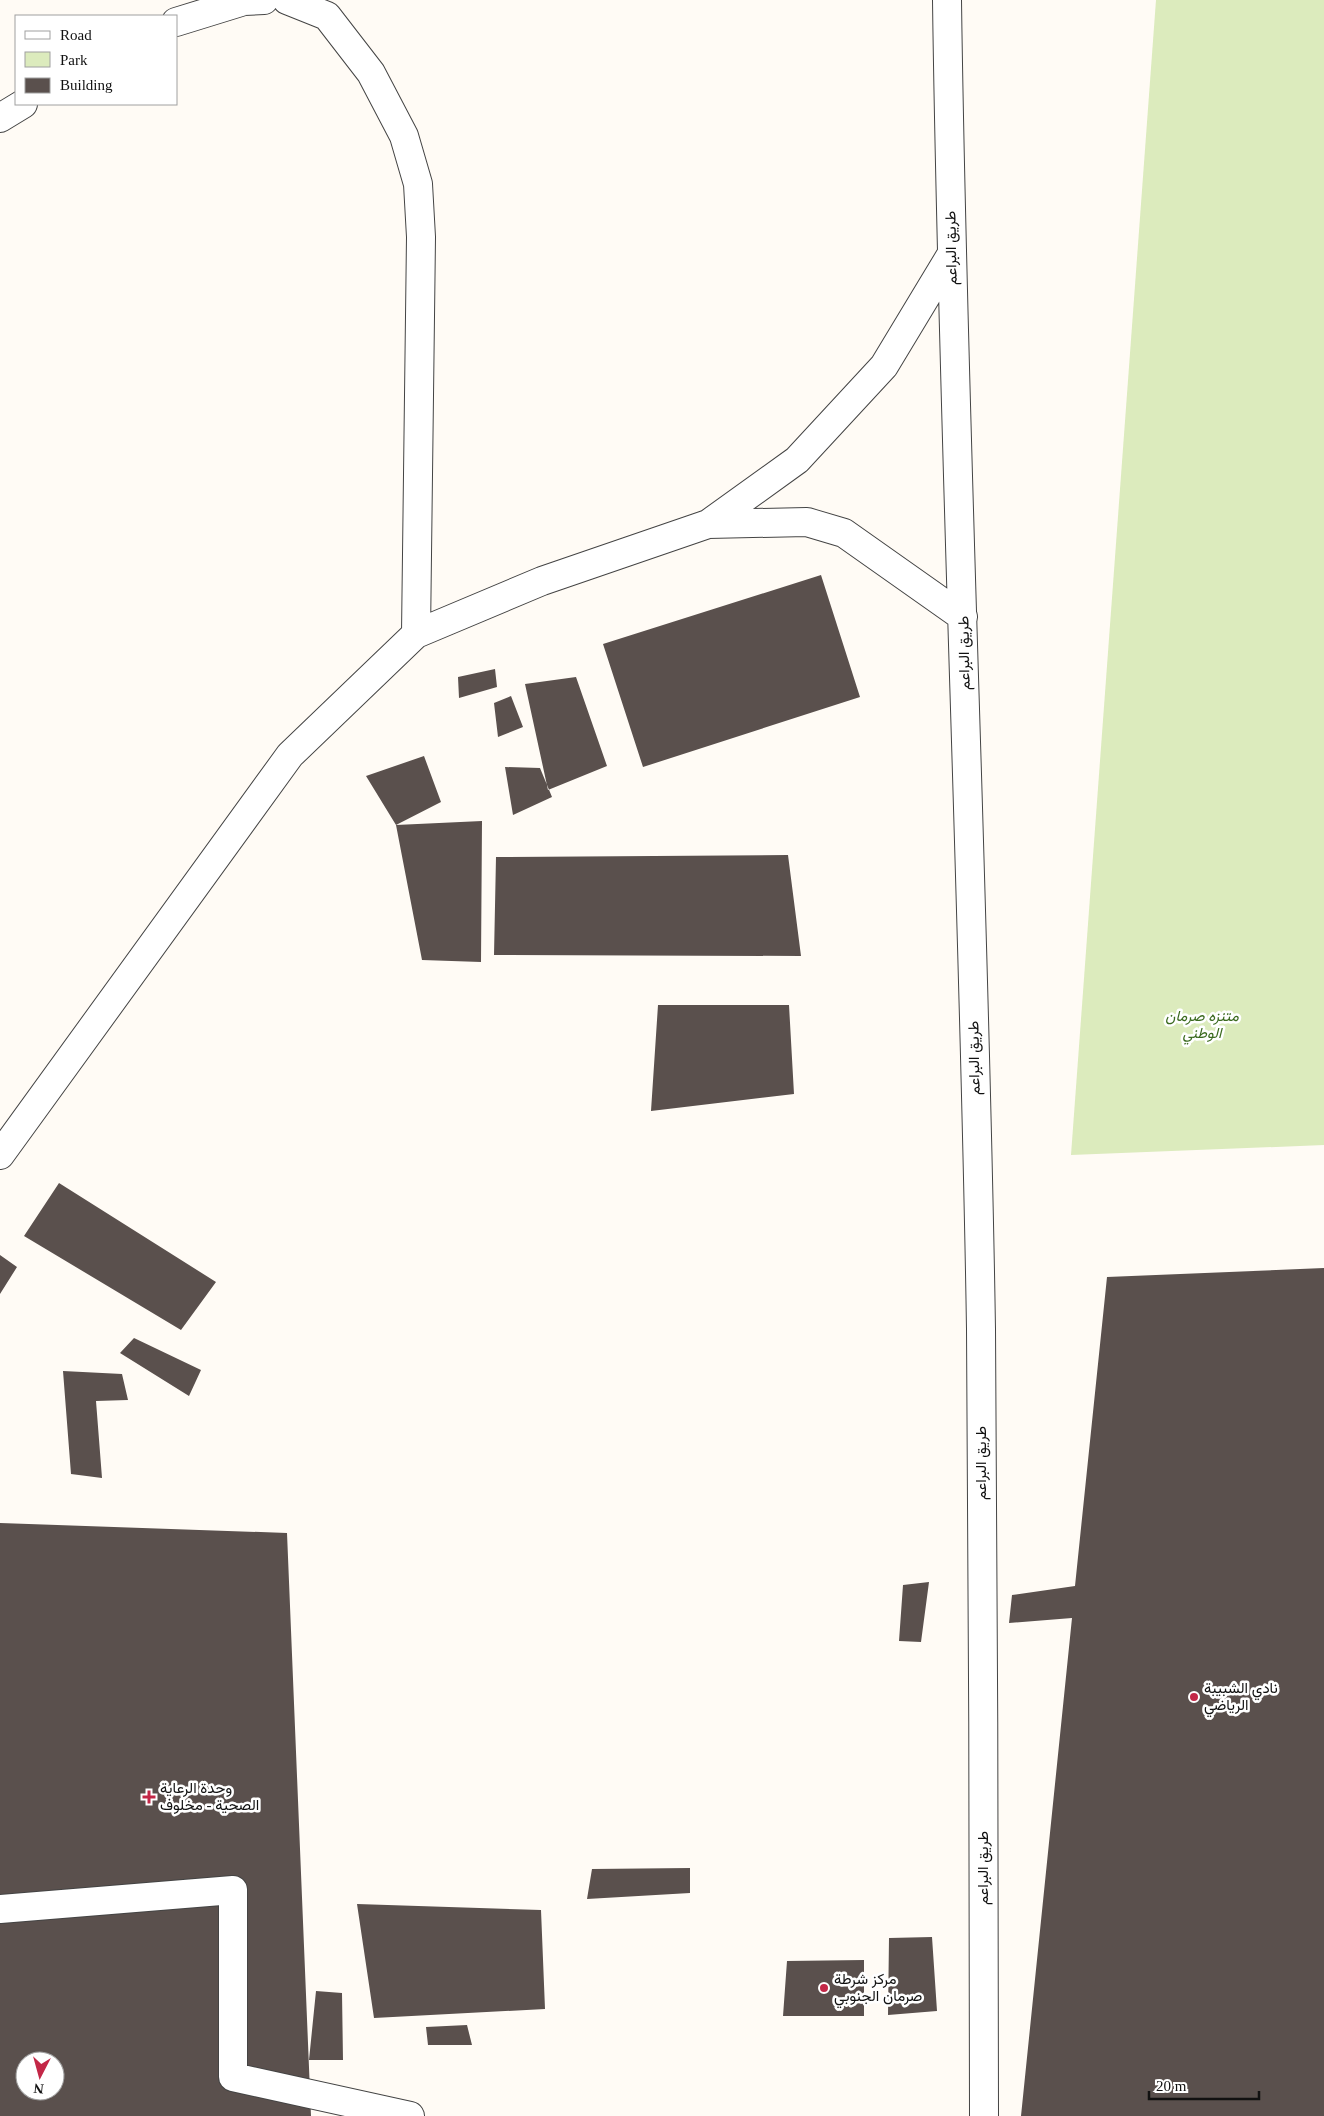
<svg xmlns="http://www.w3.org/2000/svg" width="1324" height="2116" font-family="'Times New Roman',Vazirmatn,serif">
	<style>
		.green { fill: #dcebbd }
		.building { fill: #5a504d; fill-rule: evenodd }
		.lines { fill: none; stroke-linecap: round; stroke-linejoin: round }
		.minor-casing { stroke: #444; stroke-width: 30 }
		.minor { stroke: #fff; stroke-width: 28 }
		.poi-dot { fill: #c32747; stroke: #fff; stroke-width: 2 }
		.labels { text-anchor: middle; stroke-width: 5; stroke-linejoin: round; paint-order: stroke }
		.street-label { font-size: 15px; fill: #111; stroke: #fff }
		.park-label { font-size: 15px; font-style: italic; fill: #3b6a1f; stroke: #fff }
		.poi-label { font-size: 15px; fill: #111; stroke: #fff; text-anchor: start }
	</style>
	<rect width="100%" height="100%" fill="#fffbf5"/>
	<!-- green -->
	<path class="green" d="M1156,0H1324V1145L1071,1155Z"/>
	<!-- building -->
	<path class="building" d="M821,575L860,697L643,767L603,644Z
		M495,669L497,687L459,698L458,677Z
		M576,677L607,766L548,790L525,684Z
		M511,696L523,727L498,737L494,703Z
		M424,756L441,802L396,825L366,776Z
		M505,767L540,768L552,797L513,815Z
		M482,821L481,962L422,960L396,825Z
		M788,855L801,956L494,955L496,857Z
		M658,1005H789L794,1094L651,1111Z
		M59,1183L216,1282L181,1330L24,1236Z
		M0,1255L17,1267L0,1294Z
		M1324,1268V2116H1021L1072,1618L1009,1623L1012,1595L1075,1586L1107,1277Z
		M134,1338L201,1370L189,1396L120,1353Z
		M63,1371L122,1374L128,1400L96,1401L102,1478L71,1474Z
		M0,1523L287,1533L311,2116H0ZM25,2061H55V2091H25Z
		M929,1582L921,1642L899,1641L903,1585Z
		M690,1868V1893L587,1899L592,1869Z
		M357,1904L541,1910L545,2009L374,2018Z
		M932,1937L937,2011L888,2015L889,1938Z
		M864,1960V2016H783L787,1961Z
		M316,1991L342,1993L343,2060H309Z
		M467,2025L472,2045H428L426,2027Z"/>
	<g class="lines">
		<defs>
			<path id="minor" d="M287,0L327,16L371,73L404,136L418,184L421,237L416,634
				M947,0C953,443 974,886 981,1329C984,1591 983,1854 984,2116
				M176,22L244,1L264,0
				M0,118L23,104
				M708,524L807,522L844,533L963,617
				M0,1155L290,755L416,634L542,581L708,524L797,460L884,366L951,255
				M0,1909L233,1890V2077L410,2116"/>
		</defs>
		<!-- minor casing -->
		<use href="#minor" class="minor-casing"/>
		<!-- minor -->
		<use href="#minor" class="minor"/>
	</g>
	<!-- markers -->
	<g class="poi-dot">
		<circle cx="1194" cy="1697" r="5"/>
		<path d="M146.5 1789.5h5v5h5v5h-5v5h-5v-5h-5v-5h5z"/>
		<circle cx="824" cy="1988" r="5"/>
	</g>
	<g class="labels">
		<!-- street labels -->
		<g class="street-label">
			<text transform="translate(951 248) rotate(-91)" y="5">طريق البراعم</text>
			<text transform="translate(964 653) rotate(-91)" y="5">طريق البراعم</text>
			<text transform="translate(974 1058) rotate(-91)" y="5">طريق البراعم</text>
			<text transform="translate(981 1463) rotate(-90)" y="5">طريق البراعم</text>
			<text transform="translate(983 1868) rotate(-90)" y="5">طريق البراعم</text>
		</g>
		<!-- park labels -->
		<g class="park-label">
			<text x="1202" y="1021">متنزه صرمان<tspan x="1202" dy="17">الوطني</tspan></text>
		</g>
		<!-- poi labels -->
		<g class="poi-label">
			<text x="1204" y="1693">نادي الشبيبة<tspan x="1204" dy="17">الرياضي</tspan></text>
			<text x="160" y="1793">وحدة الرعاية<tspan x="160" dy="17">الصحية - مخلوف</tspan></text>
			<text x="834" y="1984">مركز شرطة<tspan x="834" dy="17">صرمان الجنوبي</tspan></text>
		</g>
	</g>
	<!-- legend -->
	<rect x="15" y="15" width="162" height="90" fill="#ffffff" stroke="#a0a0a0"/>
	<rect x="25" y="31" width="25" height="8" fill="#ffffff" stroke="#a0a0a0"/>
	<text x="60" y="40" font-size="15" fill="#111111">Road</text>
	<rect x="25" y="52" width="25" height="15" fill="#dcebbd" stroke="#a0a0a0"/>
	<text x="60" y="65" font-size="15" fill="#111111">Park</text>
	<rect x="25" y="78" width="25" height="15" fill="#5a504d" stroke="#a0a0a0"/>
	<text x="60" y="90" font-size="15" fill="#111111">Building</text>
	<!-- north arrow -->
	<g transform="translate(40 2076) rotate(186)"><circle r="24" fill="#ffffff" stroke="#a0a0a0"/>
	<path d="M0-4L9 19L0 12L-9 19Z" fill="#c32747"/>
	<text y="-8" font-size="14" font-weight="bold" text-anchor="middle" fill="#111111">N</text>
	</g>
	<!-- scale -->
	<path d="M1149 2091v8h110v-8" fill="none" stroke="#111111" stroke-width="2.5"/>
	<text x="1156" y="2091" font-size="15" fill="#111111" stroke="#ffffff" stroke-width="4" paint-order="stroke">20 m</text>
</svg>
